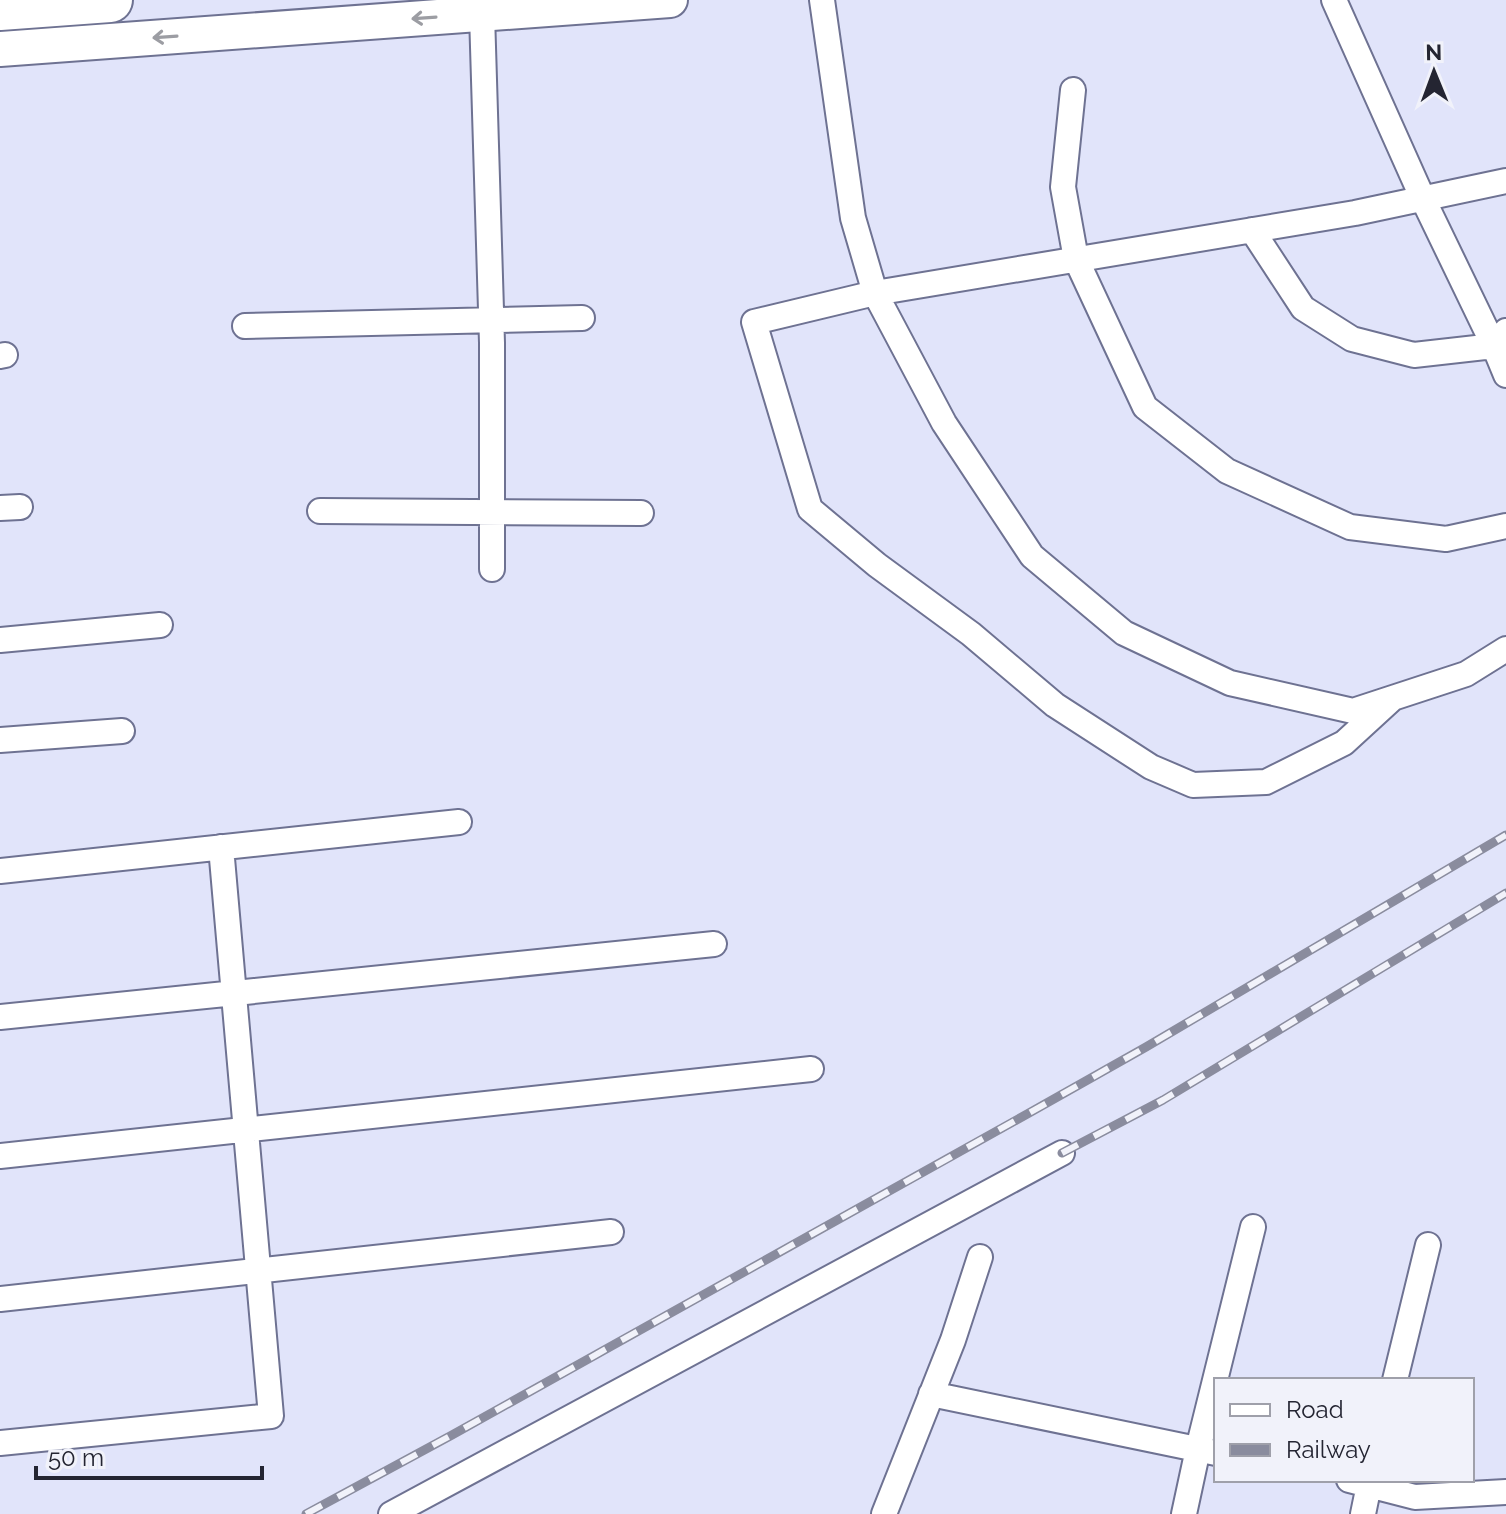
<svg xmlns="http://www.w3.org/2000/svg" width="1506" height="1514" font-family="Raleway,sans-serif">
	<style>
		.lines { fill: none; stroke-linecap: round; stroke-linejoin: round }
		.street-casing { stroke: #6e7292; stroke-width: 28 }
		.secondary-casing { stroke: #6e7292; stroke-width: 38 }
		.highway-casing { stroke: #6e7292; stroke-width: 48 }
		.street { stroke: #fff; stroke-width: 24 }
		.secondary { stroke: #fff; stroke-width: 34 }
		.highway { stroke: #fff; stroke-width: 44 }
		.rail-casing { stroke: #8a8c9e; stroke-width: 9 }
		.rail { stroke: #f1f2fa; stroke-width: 6; stroke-dasharray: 18; stroke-linecap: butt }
		.oneway { stroke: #9c9da3 }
	</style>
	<rect width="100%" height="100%" fill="#e1e4fa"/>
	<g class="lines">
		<defs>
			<path id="street" d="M822,0L853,218L875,293L1355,213L1506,181
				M1334,0L1423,199L1494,346L1506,375
				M482,14L492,343V569
				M1073,90L1063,187L1076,259L1145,407L1227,471L1350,527L1446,539L1506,526
				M1252,230L1303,308L1352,339L1414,355L1494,346L1506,331
				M245,326L582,318
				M0,356L5,355
				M0,508L20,507
				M320,511L641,513
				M0,640L160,625
				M1392,699L1344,743L1266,782L1193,785L1151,767L1055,705L971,634L877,565L810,509L754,322L875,293L944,423L1032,556L1124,633L1230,683L1353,711L1466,674L1506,649
				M0,740L122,731
				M0,871L459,822
				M0,1017L714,944
				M0,1156L811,1069
				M0,1299L611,1232
				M1395,1380L1428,1245
				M931,1394L1216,1453
				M0,1443L271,1416L221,847
				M1349,1480L1415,1497L1506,1492
				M391,1514L1062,1153
				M884,1514L953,1340L980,1257
				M1184,1514L1198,1449L1253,1227
				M1363,1514L1370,1480"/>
			<path id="secondary" d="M0,49L670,0"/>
			<path id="highway" d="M0,8L110,0"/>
		</defs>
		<!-- street casing -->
		<use href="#street" class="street-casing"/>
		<!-- secondary casing -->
		<use href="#secondary" class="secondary-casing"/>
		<!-- highway casing -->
		<use href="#highway" class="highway-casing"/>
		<!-- street -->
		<use href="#street" class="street"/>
		<!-- secondary -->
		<use href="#secondary" class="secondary"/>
		<!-- highway -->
		<use href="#highway" class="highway"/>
		<defs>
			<path id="rail" d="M1062,1153L1163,1100L1506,893
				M306,1514L452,1435L1029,1113L1146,1047L1506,835"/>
		</defs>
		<!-- rail casing -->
		<use href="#rail" class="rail-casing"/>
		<!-- rail -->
		<use href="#rail" class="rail"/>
	</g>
	<!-- one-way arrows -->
	<defs><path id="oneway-shaft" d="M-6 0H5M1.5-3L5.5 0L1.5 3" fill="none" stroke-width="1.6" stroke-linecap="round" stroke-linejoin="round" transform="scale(2)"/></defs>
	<g class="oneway">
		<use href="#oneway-shaft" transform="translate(424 18) rotate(176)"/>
		<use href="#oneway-shaft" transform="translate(165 37) rotate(176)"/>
	</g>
	<!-- legend -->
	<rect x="1214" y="1378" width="260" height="104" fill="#f1f2fa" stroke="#9fa0aa" stroke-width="2"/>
	<rect x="1230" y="1404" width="40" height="12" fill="#ffffff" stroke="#9fa0aa" stroke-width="2"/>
	<text x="1286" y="1418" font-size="24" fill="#242532">Road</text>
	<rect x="1230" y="1444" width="40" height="12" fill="#8a8c9e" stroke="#9fa0aa" stroke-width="2"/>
	<text x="1286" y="1458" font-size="24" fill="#242532">Railway</text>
	<!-- north arrow -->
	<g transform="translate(1434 72) rotate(359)" stroke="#f1f2fa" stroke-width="6" paint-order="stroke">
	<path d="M0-6L14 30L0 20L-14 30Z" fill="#242532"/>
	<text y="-12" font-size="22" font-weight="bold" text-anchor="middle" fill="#242532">N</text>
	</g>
	<!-- scale -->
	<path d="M36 1466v12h226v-12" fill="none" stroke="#242532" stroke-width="4"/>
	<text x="48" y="1466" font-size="24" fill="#242532" stroke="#f1f2fa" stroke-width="6" paint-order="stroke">50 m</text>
</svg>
